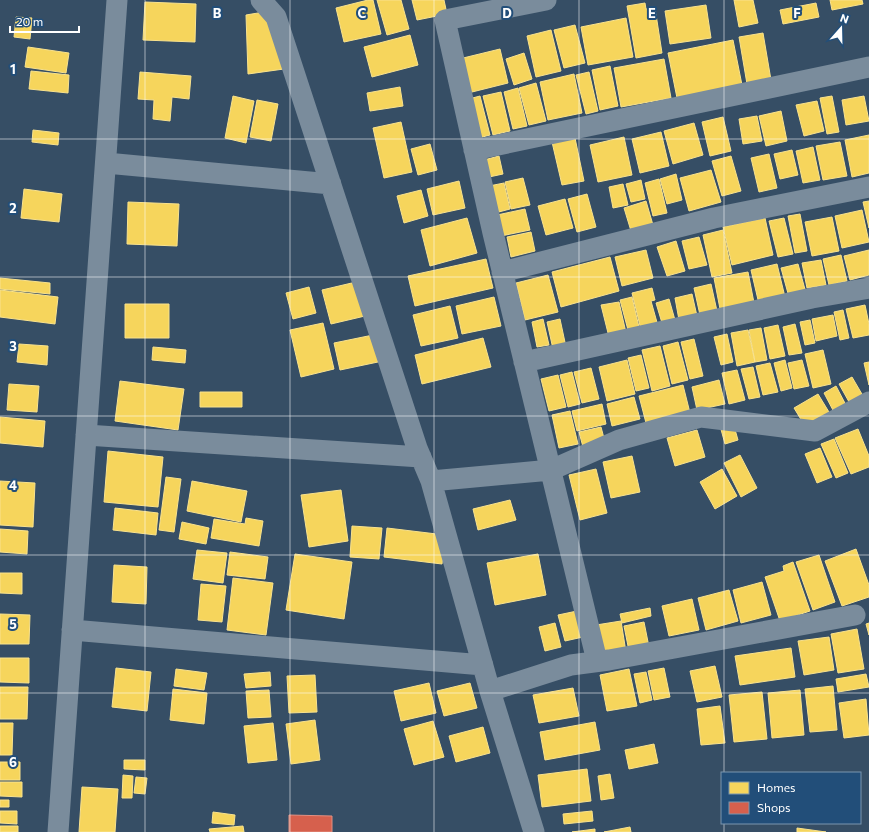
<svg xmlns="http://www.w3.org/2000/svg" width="869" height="832" font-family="Commissioner,sans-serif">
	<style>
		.homes { fill: #f6d55c; stroke: #f9e28d }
		.shops { fill: #d6604d; stroke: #e29082 }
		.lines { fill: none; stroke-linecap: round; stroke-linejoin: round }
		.minor { stroke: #7a8c9c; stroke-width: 21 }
		.grid { fill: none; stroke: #fff; stroke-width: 1; stroke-opacity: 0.55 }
		.grid-label { font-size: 13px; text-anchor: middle; font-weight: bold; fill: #fff; stroke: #224e79; stroke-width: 4; stroke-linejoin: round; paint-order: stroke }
	</style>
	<rect width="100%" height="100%" fill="#364e65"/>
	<!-- homes -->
	<path class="homes" d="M368,0H373L381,34L344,42L336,8Z
		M377,0H401L409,29L387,35Z
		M412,0H444L447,14L417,20Z
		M734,0H753L758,23L739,27Z
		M830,0H862L863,4L832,10Z
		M145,2L196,4L195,42L143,40Z
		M645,3L646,9L655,8L662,53L636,58L627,6Z
		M816,3L819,17L783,24L780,10Z
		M706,5L711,38L670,44L665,11Z
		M270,11L291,68L248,74L246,15Z
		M16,17L32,18L30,39L14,37Z
		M626,18L633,57L588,65L581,27Z
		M575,25L585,63L564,68L554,30Z
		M551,30L561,71L536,77L527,36Z
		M763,33L771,80L747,84L739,37Z
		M410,35L418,65L372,77L364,47Z
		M733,40L742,85L677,98L668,53Z
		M28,47L69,53L66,73L25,67Z
		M500,49L508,83L468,93L459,59Z
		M524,53L532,79L514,85L506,59Z
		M664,59L671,98L621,107L614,68Z
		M610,66L618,106L600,110L592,70Z
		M31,71L69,75L68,93L29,89Z
		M140,72L191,76L189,99L172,97L170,121L153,119L154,100L138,99Z
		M589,72L598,111L586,114L576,75Z
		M574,74L582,113L548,120L540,82Z
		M536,83L546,121L529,125L519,88Z
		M400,87L403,106L370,111L367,93Z
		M518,88L527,126L513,129L504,92Z
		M501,92L510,131L493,135L483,96Z
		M233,96L254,101L246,143L225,138Z
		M480,96L490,135L475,139L465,100Z
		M832,96L839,132L827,134L820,98Z
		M864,96L869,121L846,125L842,100Z
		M257,100L278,104L271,141L250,137Z
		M817,101L824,131L804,136L796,105Z
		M781,111L787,141L766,146L759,116Z
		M757,116L762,141L743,144L739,119Z
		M723,117L731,151L710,156L702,122Z
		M401,122L412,172L384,178L373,128Z
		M694,123L703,155L673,164L664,131Z
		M33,130L59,133L58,145L32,142Z
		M661,132L669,166L640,173L632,139Z
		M869,135V173L852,177L845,140Z
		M624,137L632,175L598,182L590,145Z
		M575,138L584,181L562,185L552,142Z
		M840,142L847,176L823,180L816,146Z
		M430,144L437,170L418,175L411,149Z
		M813,147L820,180L803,183L796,151Z
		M792,150L798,175L780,179L774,154Z
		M769,154L777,188L759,192L751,158Z
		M499,156L503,174L489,177L484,160Z
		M731,156L741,191L722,196L712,161Z
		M711,170L721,202L689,211L680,178Z
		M676,174L682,200L667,204L660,179Z
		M523,178L530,205L511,209L505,182Z
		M659,179L667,213L653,216L645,183Z
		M641,180L645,199L631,202L626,184Z
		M459,181L465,208L433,215L427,189Z
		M504,183L510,209L495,213L489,186Z
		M623,184L628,205L613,208L609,187Z
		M24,189L62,194L59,222L21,218Z
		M421,190L428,216L404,223L397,196Z
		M587,194L596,227L577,232L568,199Z
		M565,199L573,228L546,235L538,206Z
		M646,201L653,225L631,231L624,208Z
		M869,201V228L863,202Z
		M128,202L179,204L177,246L127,244Z
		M525,209L530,230L501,236L497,215Z
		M862,210L869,242L842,248L835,216Z
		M800,214L807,251L795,253L788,216Z
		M832,217L839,251L812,256L805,222Z
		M467,218L477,253L430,266L421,230Z
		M765,218L773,255L732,265L723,227Z
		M784,218L793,254L778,257L769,221Z
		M723,230L732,273L712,277L703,235Z
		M531,232L535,251L511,257L507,237Z
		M699,237L707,265L689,269L682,241Z
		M676,241L685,271L667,276L657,247Z
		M646,250L653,278L622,286L615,257Z
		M869,250V275L850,280L844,256Z
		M841,255L847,281L829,285L823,259Z
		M610,257L619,291L561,307L552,272Z
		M486,259L493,288L415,306L408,276Z
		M821,260L826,285L807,288L802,263Z
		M777,264L785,297L759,304L751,270Z
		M798,264L806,293L789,297L781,268Z
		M748,272L755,308L721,314L714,278Z
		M548,275L558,312L525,320L516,283Z
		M0,278L50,283V294L0,289Z
		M356,282L365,316L331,324L322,290Z
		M711,284L717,311L700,315L694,288Z
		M309,287L316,313L293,319L286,293Z
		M652,288L655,300L651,301L658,326L641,330L632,293Z
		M0,290L58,297L55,324L0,317Z
		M692,294L697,316L679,320L675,298Z
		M494,297L501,326L462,334L456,306Z
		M632,297L639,327L628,330L620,300Z
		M669,299L675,320L662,323L656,303Z
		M619,302L627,337L610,341L601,305Z
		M125,304H169V338H125Z
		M865,305L869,324V335L853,338L846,309Z
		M450,306L458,338L421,346L413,315Z
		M843,310L849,338L840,340L834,312Z
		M833,315L837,336L816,341L812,319Z
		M543,319L549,345L537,347L532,322Z
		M560,319L566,347L553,349L547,322Z
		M810,320L815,343L805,345L800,322Z
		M323,323L334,369L301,377L290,330Z
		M795,324L802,353L789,355L783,327Z
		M778,325L785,356L770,359L764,328Z
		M761,328L767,360L755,362L749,330Z
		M748,330L755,362L737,366L731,333Z
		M727,334L733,362L721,365L714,337Z
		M373,335L378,362L340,370L334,343Z
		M483,338L491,367L422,384L415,355Z
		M694,339L703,376L690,379L681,342Z
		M678,342L688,380L672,384L663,346Z
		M19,344L48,346L47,365L17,362Z
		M660,346L670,386L652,391L642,350Z
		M153,347L186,350L185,363L152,360Z
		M823,350L831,384L813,388L805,354Z
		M641,355L649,388L636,391L628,358Z
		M627,360L635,394L607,401L599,367Z
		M785,360L792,388L781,391L774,363Z
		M802,360L809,386L794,389L788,363Z
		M869,362V385L864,363Z
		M770,363L778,392L763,395L756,366Z
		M753,367L760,397L749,399L741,369Z
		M591,368L599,399L582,403L574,372Z
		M737,370L745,400L729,404L722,373Z
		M572,372L580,404L568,407L560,375Z
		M558,375L566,407L549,411L541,379Z
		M852,377L866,401L853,409L839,384Z
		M719,380L725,404L697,410L692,387Z
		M120,381L184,389L178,430L115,421Z
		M9,384L39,386L37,412L7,410Z
		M683,385L690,413L646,423L639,396Z
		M836,386L847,407L835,414L824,393Z
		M200,392H242V407H200Z
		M818,394L832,417L808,431L794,408Z
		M634,397L640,419L612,426L607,404Z
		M602,404L606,424L577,431L572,411Z
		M570,411L578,444L559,448L552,415Z
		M0,417L45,421L43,447L0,443Z
		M732,419L738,440L725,444L719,422Z
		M601,427L605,442L583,447L579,432Z
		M858,429L869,456V467L851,474L835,438Z
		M697,430L705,457L675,466L667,438Z
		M834,439L848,473L836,478L821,444Z
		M820,448L832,477L817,483L805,454Z
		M108,451L163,457L158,507L104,502Z
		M740,455L757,488L741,497L724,463Z
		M632,456L640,492L611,498L603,462Z
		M596,469L607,513L580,520L569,475Z
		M722,469L737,496L715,509L700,482Z
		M166,477L181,479L174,532L159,530Z
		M0,481L35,483L33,527L0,525Z
		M192,481L247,491L241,522L187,511Z
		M341,490L348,541L309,547L301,495Z
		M510,500L516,520L478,530L473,509Z
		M115,508L158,513L156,535L113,530Z
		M246,518L263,521L259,546L211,538L214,519L245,524Z
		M182,522L209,528L206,544L179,539Z
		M352,526L382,528L379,559L350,557Z
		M387,528L445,535L442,564L384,557Z
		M0,529L28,531L27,554L0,552Z
		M856,549L869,585V597L842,606L825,561Z
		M197,550L227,553L223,583L193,579Z
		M230,552L268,557L265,579L227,575Z
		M295,554L352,562L344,619L286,610Z
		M538,554L546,595L495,605L487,563Z
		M819,555L835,602L813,610L796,562Z
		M793,562L810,611L780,621L765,577L784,571L783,566Z
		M114,565L147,567L146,604L112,602Z
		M0,573H22V594L0,593Z
		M233,578L273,583L266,635L227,630Z
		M762,582L771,615L741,623L733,590Z
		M201,584L226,586L222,622L198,620Z
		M729,590L738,621L706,630L698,598Z
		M692,599L699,630L669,636L662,606Z
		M650,608L651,616L622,623L620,614Z
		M577,611L583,637L565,641L558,615Z
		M0,614L30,615L29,644H0Z
		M621,621L626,652L602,656L596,625Z
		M644,622L649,647L629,651L624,626Z
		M555,623L561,647L545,651L539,627Z
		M869,623V635L866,624Z
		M857,629L864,669L838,673L831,634Z
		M829,637L834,670L804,675L798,641Z
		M791,648L795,677L740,685L735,656Z
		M0,658H29V683L0,682Z
		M715,666L722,697L697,702L690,671Z
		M116,668L151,672L147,711L112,707Z
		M664,668L670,697L654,700L648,671Z
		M176,669L207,673L204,690L174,686Z
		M629,669L637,706L607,711L600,675Z
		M270,672L271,686L246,688L244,674Z
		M646,672L652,700L640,703L634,674Z
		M866,674L869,687L838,692L836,679Z
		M315,675L317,712L289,713L287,676Z
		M429,683L436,713L401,721L394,691Z
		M470,683L477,708L444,716L437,691Z
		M833,686L837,730L810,732L805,689Z
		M0,687H28L27,719H0Z
		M573,688L579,716L539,723L533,695Z
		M173,689L207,693L204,724L170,720Z
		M269,690L271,717L248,718L246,691Z
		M800,690L804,735L772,738L768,693Z
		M762,692L767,739L734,742L729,695Z
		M866,699L869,735L844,738L839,703Z
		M720,706L725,743L701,745L697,709Z
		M315,720L320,760L291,764L286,724Z
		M433,721L444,757L414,765L404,729Z
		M595,722L600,750L545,760L540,732Z
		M0,723H13L12,755H0Z
		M273,723L277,760L248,763L244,726Z
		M483,727L490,753L456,762L449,736Z
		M654,744L658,763L629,769L625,750Z
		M124,760H145V770L124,769Z
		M0,762H20V780H0Z
		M587,769L591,801L542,807L538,775Z
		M610,774L614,798L601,800L598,776Z
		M123,775L133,776L132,798H122Z
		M136,777L147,778L145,794L134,793Z
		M0,782H22V797L0,796Z
		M82,787L118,789L115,832H79Z
		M0,800H9V807H0Z
		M0,811H17V824L0,823Z
		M592,811L593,821L564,824L563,814Z
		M213,812L235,815L234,825L212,823Z
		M0,826H18V832H0Z
		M243,826L244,832H210L209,829Z
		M630,827L631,832H604Z
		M797,828L826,832H797Z
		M595,829V832H572Z"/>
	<!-- shops -->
	<path class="shops" d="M289,815L332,816V832H289Z"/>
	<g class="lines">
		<!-- minor -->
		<path class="minor" d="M261,0L276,17L417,448L431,481L490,691L534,832
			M546,0L445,20L493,233L597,661
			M474,150L869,67
			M106,163L331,184
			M502,272L714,218L869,187
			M524,362L812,298L869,288
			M86,435L421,457
			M431,481L551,470L619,440L701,417L815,431L869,402
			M72,630L483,665
			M490,691L571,665L609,660L855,615
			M58,832L117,0"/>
	</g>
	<!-- grid -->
	<path class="grid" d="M145,0V832M290,0V832M434,0V832M579,0V832M724,0V773M0,139H869M0,277H869M0,416H869M0,555H869M0,693H869M724,823V832"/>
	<g class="grid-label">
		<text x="217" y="18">B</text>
		<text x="362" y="18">C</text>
		<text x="507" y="18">D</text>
		<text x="652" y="18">E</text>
		<text x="797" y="18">F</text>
		<text x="13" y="74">1</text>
		<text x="13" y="213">2</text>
		<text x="13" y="351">3</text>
		<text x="13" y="490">4</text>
		<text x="13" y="629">5</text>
		<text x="13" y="767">6</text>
	</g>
	<!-- legend -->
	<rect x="721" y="772" width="140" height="52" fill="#224e79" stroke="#7a95af"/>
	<rect x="729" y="782" width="20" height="12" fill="#f6d55c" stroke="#7a95af"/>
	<text x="757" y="792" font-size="12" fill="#ffffff">Homes</text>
	<rect x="729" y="802" width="20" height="12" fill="#d6604d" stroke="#7a95af"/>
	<text x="757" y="812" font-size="12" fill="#ffffff">Shops</text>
	<!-- north arrow -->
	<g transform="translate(841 28) rotate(20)" stroke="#224e79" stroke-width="3" paint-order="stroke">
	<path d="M0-3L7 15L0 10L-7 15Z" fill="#ffffff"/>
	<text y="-6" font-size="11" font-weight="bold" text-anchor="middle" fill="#ffffff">N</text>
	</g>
	<!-- scale -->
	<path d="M10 26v6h69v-6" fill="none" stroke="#ffffff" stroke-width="2"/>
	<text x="16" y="26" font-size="12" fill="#ffffff" stroke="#224e79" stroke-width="3" paint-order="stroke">20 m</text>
</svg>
